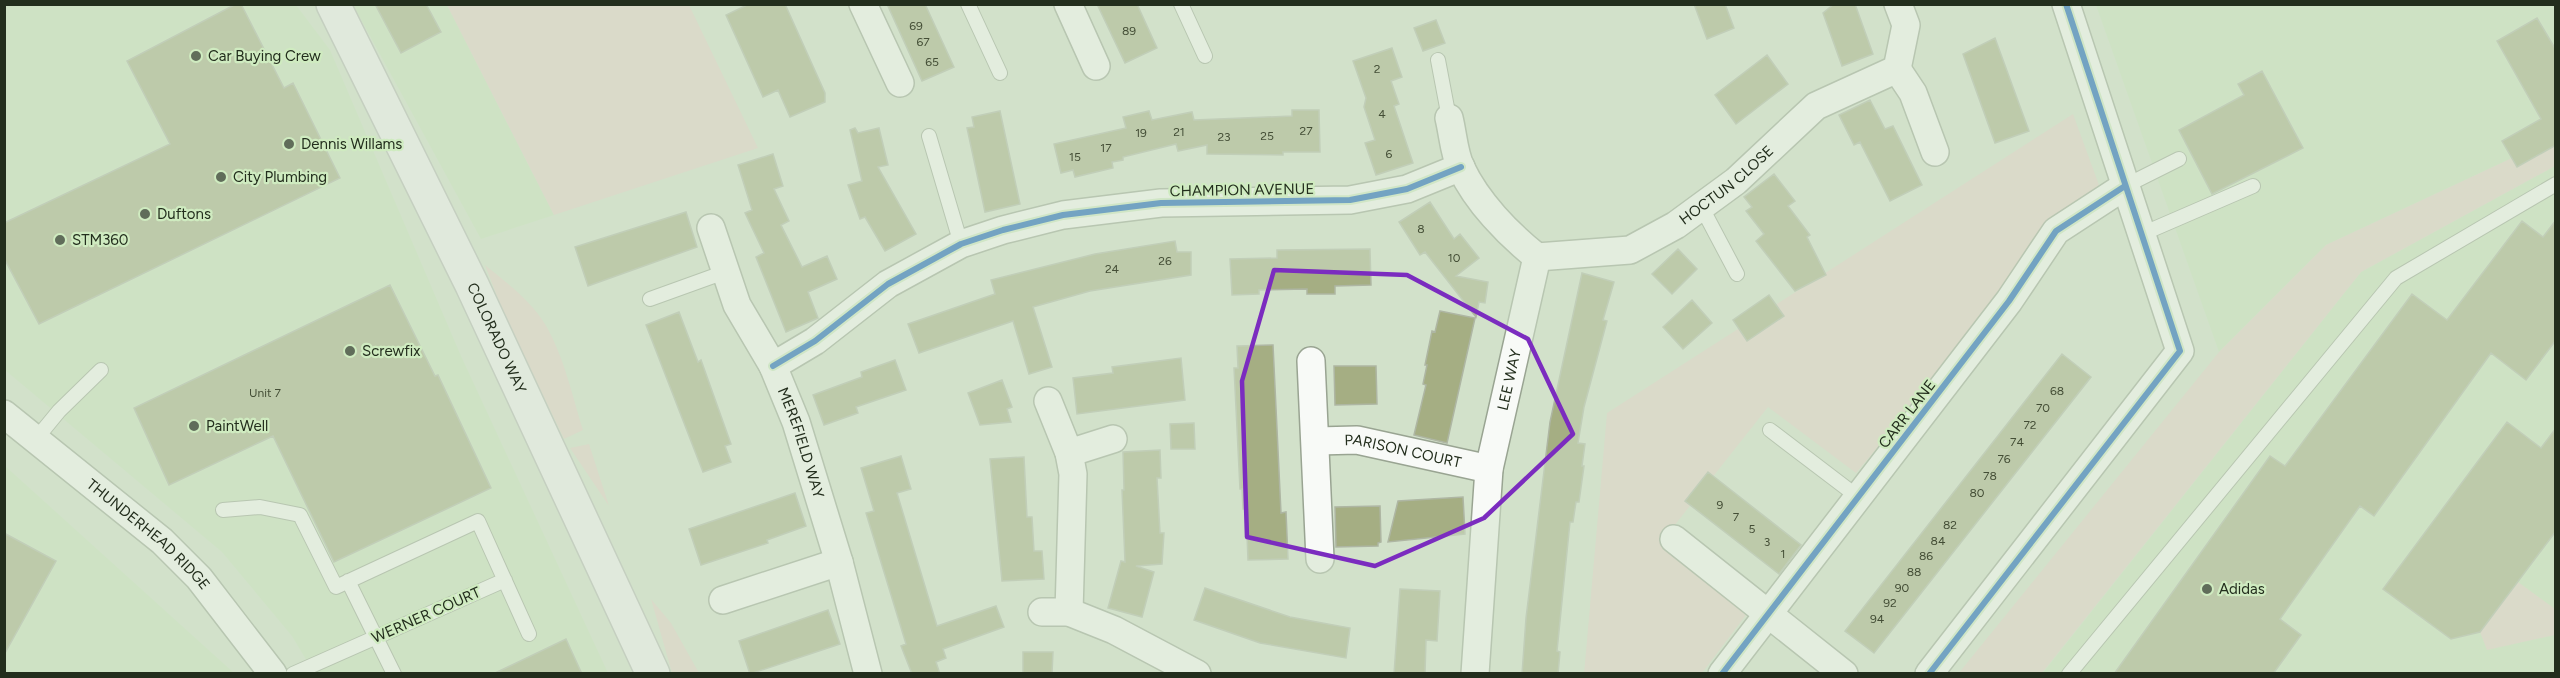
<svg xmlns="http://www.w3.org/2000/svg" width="2560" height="678" font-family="Figtree,sans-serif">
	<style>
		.built { fill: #cbe3bd }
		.green { fill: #e4d0c7 }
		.building { fill: #a5ae83; stroke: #aeb6a3; stroke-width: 1.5 }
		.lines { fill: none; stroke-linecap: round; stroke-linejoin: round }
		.service-casing { stroke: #99a492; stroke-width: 16 }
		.minor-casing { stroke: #99a492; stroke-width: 30 }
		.primary-casing { stroke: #b6b9b4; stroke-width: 36 }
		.service { stroke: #f8faf7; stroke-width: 14 }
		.minor { stroke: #f8faf7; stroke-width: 27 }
		.primary { stroke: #f2f2f2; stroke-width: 33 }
		.cycleway-casing { stroke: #cfebc0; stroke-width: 10 }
		.cycleway { stroke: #0057b8; stroke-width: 6 }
		.marked { fill: none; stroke: #7b2cbf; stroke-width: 4.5; stroke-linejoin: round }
		.poi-dot { fill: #606d5a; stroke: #cfebc0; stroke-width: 2 }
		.labels { text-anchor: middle; stroke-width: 4.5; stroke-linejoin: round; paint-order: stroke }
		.number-label { font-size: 12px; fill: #444e36 }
		.poi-label { font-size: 15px; fill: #232e1d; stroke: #cfebc0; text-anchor: start }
		.street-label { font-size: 15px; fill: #232e1d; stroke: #cfebc0 }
	</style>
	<rect width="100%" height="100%" fill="#d2e1ca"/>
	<!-- built -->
	<path class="built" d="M5,5H296L330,50L461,356L608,673H314L292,636L222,552L5,370Z
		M353,5H447L554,215L481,239Z
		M2096,5H2555V138L2326,245L2219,352Z
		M2555,166V673L2042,674L2361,272Z
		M4,465L234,673H5Z"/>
	<!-- green -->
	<path class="green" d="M447,5H689L758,148L554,215Z
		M2073,114L2099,185L1856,473L1768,407L1663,540L1746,615L1702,673L1584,674L1607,413Z
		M2555,138V166L2361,272L2042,673L1958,674L2219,352L2326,245Z
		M485,265C506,282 530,300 545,324C564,356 572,395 583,430L564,439L503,312Z
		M589,444L609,506L570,448Z
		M2518,582L2555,609V635L2487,650L2480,632Z
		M651,599L671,623L699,673H672Z"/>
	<!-- building -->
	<path class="building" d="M236,4H241L284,88L293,83L340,178L39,324L4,258V223L170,144L127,61Z
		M375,4H426L441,32L401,53Z
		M749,4H785L825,93V102L790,117L778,90L763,97L726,15Z
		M887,4H925L954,67L922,81Z
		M1097,4H1137L1157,48L1125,63Z
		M1694,4H1725L1734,28L1707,39Z
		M1834,4H1855L1873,54L1842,66L1823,13Z
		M2537,18L2556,50V145L2517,167L2502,141L2541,119L2497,41Z
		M1436,20L1445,43L1423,51L1414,28Z
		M1995,38L2029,131L1995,143L1963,54Z
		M1392,48L1402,77L1391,81L1399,104L1394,106L1413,163L1376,175L1365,143L1375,140L1364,107L1366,98L1353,61Z
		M1767,55L1788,84L1736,124L1715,95Z
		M2262,71L2303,148L2212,194L2179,130L2244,95L2238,84Z
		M1870,100L1885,129L1893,126L1922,185L1890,201L1860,142L1854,145L1839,115Z
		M1292,110H1319L1320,152H1283V155L1207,154V145L1178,151L1176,144L1123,157V160L1112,162L1113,168L1075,177L1073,170L1061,173L1054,144L1126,128L1123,117L1149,111L1152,120L1192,112L1194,120L1292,116Z
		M1000,111L1020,204L985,212L967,128L974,127L972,117Z
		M855,128L858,133L879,128L888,165L878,167L916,234L885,251L865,217L860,219L848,185L862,181L850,130Z
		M773,154L783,186L774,189L789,221L781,225L802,267L827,256L837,279L808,292L818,318L786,332L756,257L764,253L745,213L752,210L738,165Z
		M1774,174L1795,201L1788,206L1810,235L1807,237L1826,275L1795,291L1756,241L1764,234L1746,211L1752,207L1744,197Z
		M1430,202L1454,239L1460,234L1479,258L1456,276L1488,282L1485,303L1479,302L1476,317L1425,252L1420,255L1399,222Z
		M686,212L697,247L588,286L575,247Z
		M2556,220V340L2526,380L2491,353L2374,516L2360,506L2280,619L2301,635L2273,674H2114L2270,456L2285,466L2412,294L2447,320L2522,221L2543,237Z
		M1175,241L1177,252H1191V275L1090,291L1033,307L1052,367L1029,374L1013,321L919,353L908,324L995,294L991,280L1095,254Z
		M1370,249L1371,285L1335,286V294H1307V289L1259,290V294L1232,295L1230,259L1277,258V250Z
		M1678,249L1697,269L1672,294L1652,274Z
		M1582,273L1614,282L1603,320L1607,321L1584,407L1578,443L1585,444L1582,466H1584L1579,502H1576L1573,522H1570L1557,651L1560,652L1558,674H1522L1526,618L1550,422Z
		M390,285L435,376L438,375L491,488L334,562L273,436L169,485L134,408Z
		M1769,295L1784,316L1747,341L1733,320Z
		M1692,300L1712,323L1683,349L1663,327Z
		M1440,311L1475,318L1447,443L1414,435L1426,385L1423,384L1427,365H1425L1432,331L1435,332Z
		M679,312L698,362L701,360L731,444L725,446L731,462L703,472L646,325Z
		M1273,345L1281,513L1286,512L1288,559L1248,560L1246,509H1243L1242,489H1240L1234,368H1238L1237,346Z
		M2062,354L2091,377L1874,653L1845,631Z
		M1181,358L1185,400L1077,414L1073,378L1113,373L1112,367Z
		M895,360L906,390L856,407L858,413L824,425L813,395L862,377L861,372Z
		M1334,366H1376L1377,404L1335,405Z
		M1002,380L1012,407L1007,409L1011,422L980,425L968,393Z
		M2507,422L2541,448L2556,428V531L2480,632L2451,639L2383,589Z
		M1194,423L1195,449H1171L1170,424Z
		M1160,450L1161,478H1157L1160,533H1164L1162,564L1136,566L1154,572L1142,617L1108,608L1121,561L1125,562L1122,490H1124L1123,452Z
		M901,456L911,489L897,493L937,626L996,606L1004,627L943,649L946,658L936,662L940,674H912L901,646L906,644L866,513L874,511L861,468Z
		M1024,457L1027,517H1032L1034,551H1042L1044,579L1002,581L990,459Z
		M1708,472L1801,545L1779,574L1685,501Z
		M795,493L806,526L767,540L768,543L701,565L689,529Z
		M1463,497L1465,534L1388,542L1398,501Z
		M1380,506L1381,542L1378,543V546L1336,547L1335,507Z
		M4,533L56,561L4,655Z
		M1205,588L1290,617L1350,628L1346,658L1260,643L1194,620Z
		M1400,589L1440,591L1437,641L1426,640L1425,674H1394Z
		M828,610L840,644L750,674L739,641Z
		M566,639L582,674H493Z
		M1023,652H1053L1052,674H1023Z"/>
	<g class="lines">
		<defs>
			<path id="service" d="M968,4L1000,73
				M1181,4L1205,56
				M1438,60L1449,118
				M929,136L961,244
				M2125,186L2179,159
				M1701,206L1737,274
				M2142,234L2253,186
				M650,299L725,272
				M1770,430L1858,497
				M36,439L59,411L101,370
				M223,510L260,507L300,515L336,587L478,521L529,634
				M348,581L394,674
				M293,674L505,580
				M2069,674L2396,278L2556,184"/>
			<g id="minor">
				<path d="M863,4L900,83"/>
				<path d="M1068,4L1096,66"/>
				<path d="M1897,69L1913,93L1935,152"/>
				<path d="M1449,118C1453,134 1454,154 1461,168C1477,202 1508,234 1537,257"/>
				<path id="s1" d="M711,228L737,305L773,366L796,422L839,562L868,674"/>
				<path id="s2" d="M1537,257L1630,250L1676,225L1736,181L1816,106L1897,69L1906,25L1898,4"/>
				<path d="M1311,361L1320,559"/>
				<path d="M773,366L815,341L888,284L961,244L1003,230L1063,215L1161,203L1350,200L1407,189L1461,167"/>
				<path d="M1048,401L1069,453L1073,474L1069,612"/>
				<path id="s3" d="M4,414L162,541L199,578L273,674"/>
				<path id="s4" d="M1317,441L1357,440L1489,469"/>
				<path d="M1069,453L1113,439"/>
				<path d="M1674,539L1844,674"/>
				<path d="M723,600L839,562"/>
				<path d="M1042,612H1069L1114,630L1197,674"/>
				<path id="s5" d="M1475,674L1489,469L1537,257"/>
				<path d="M1722,674L2009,301L2056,231L2125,186"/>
				<path d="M1929,674L2180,351L2066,4"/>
			</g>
			<g id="primary">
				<path id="s6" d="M333,4L472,285L653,674"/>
			</g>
		</defs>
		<!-- service casing -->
		<use href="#service" class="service-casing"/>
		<!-- minor casing -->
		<use href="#minor" class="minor-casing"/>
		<!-- primary casing -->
		<use href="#primary" class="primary-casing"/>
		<!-- service -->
		<use href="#service" class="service"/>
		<!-- minor -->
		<use href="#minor" class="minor"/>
		<!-- primary -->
		<use href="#primary" class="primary"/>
		<defs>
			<path id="cycleway" d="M773,366L815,341L888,284L961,244L1003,230L1063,215L1161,203L1350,200L1407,189L1461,167
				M1722,674L2009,301L2056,231L2125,186
				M1929,674L2180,351L2066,4"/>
		</defs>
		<!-- cycleway casing -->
		<use href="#cycleway" class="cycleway-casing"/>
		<!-- cycleway -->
		<use href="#cycleway" class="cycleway"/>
	</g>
	<!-- marked area -->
	<path d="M0 0H2560V678H0ZM1274,270L1407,275L1528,339L1573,434L1484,518L1375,566L1247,537L1242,381Z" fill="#d2e1ca" fill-opacity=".55" fill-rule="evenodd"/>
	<path class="marked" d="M1274,270L1407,275L1528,339L1573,434L1484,518L1375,566L1247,537L1242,381Z"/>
	<!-- markers -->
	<g class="poi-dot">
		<circle cx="196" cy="56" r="6"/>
		<circle cx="289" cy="144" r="6"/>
		<circle cx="221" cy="177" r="6"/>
		<circle cx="145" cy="214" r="6"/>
		<circle cx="60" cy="240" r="6"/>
		<circle cx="350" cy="351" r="6"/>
		<circle cx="194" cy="426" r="6"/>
		<circle cx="2207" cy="589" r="6"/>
	</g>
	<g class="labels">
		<!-- number labels -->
		<g class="number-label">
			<text x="916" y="30">69</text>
			<text x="1129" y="35">89</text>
			<text x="923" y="46">67</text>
			<text x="932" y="66">65</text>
			<text x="1377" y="73">2</text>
			<text x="1382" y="118">4</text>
			<text x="1306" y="135">27</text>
			<text x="1179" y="136">21</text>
			<text x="1141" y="137">19</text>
			<text x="1267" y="140">25</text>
			<text x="1224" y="141">23</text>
			<text x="1106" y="152">17</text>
			<text x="1389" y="158">6</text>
			<text x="1075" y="161">15</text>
			<text x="1421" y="233">8</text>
			<text x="1454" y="262">10</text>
			<text x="1165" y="265">26</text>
			<text x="1112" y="273">24</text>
			<text x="2057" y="395">68</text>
			<text x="265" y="397">Unit 7</text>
			<text x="2043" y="412">70</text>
			<text x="2030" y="429">72</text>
			<text x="2017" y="446">74</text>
			<text x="2004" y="463">76</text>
			<text x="1990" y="480">78</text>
			<text x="1977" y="497">80</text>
			<text x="1720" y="509">9</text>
			<text x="1736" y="521">7</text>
			<text x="1950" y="529">82</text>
			<text x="1752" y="533">5</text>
			<text x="1938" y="545">84</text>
			<text x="1767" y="546">3</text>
			<text x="1783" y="558">1</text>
			<text x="1926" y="560">86</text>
			<text x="1914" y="576">88</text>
			<text x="1902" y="592">90</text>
			<text x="1890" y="607">92</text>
			<text x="1877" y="623">94</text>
		</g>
		<!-- poi labels -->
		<g class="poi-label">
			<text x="208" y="61">Car Buying Crew</text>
			<text x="301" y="149">Dennis Willams</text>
			<text x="233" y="182">City Plumbing</text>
			<text x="157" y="219">Duftons</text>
			<text x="72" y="245">STM360</text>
			<text x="362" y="356">Screwfix</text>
			<text x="206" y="431">PaintWell</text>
			<text x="2219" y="594">Adidas</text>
		</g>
		<!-- street labels -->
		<g class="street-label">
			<text dy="5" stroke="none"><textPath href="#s2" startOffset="210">HOCTUN CLOSE</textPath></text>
			<text transform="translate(1242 190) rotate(-1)" y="5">CHAMPION AVENUE</text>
			<text dy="5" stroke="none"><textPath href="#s6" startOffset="372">COLORADO WAY</textPath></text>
			<text dy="5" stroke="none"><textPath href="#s5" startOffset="297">LEE WAY</textPath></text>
			<text transform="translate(1907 414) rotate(-52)" y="5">CARR LANE</text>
			<text dy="5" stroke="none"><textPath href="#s1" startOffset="234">MEREFIELD WAY</textPath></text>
			<text dy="5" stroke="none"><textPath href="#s4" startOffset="87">PARISON COURT</textPath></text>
			<text dy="5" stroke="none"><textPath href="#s3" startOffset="188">THUNDERHEAD RIDGE</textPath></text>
			<text transform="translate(426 615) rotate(-24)" y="5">WERNER COURT</text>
		</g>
	</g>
	<!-- border -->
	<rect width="2560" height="678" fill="none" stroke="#232e1d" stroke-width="12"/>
</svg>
